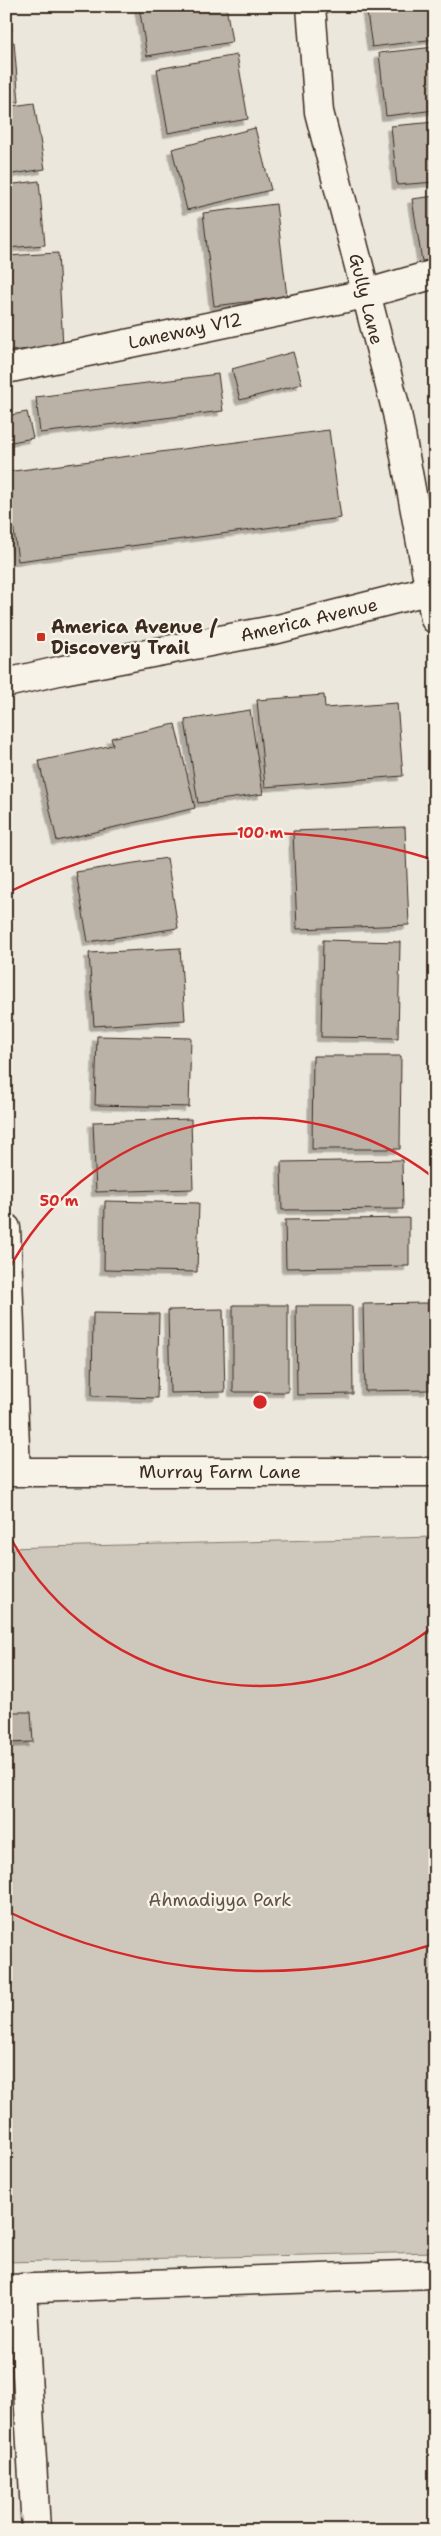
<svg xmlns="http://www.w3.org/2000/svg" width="441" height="2536" font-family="'Shantell Sans',sans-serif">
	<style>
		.green { fill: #cec8bc; stroke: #84796d }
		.building { fill: #bab2a7; stroke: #3b2a1e; filter: url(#shadow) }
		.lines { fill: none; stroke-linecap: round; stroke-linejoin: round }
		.minor-casing { stroke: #3b2a1e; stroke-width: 31 }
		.minor { stroke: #f7f3e8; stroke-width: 28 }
		.ring { fill: none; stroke: #d62828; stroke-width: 2.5 }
		.poi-dot { fill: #c8321e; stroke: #f7f3e8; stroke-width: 2 }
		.labels { text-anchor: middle; stroke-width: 4.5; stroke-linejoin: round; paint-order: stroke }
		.street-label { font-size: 18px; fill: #3b2a1e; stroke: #f7f3e8 }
		.poi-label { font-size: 18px; font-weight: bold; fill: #3b2a1e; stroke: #f7f3e8; text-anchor: start }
		.park-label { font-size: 18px; fill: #605246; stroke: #f7f3e8 }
		.centre { fill: #d62828; stroke: #f7f3e8; stroke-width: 2.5 }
		.ring-label { font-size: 15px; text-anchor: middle; font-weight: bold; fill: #d62828; stroke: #f7f3e8; stroke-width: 4.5; stroke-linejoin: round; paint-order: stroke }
	</style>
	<defs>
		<filter id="shadow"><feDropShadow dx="-4.5" dy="4.5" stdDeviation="0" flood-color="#0004"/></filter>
	</defs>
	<rect width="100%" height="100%" fill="#ece7dc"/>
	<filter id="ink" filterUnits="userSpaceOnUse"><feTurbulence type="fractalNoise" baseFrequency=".02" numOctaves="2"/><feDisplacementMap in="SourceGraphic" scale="10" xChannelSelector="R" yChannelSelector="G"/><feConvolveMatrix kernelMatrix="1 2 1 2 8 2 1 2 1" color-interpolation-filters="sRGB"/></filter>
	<g filter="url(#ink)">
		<!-- green -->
		<path class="green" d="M435,1537V2252L6,2262V1548Z"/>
		<!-- building -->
		<path class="building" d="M6,6H9L12,31H6Z
			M139,6H226L232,42L147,56Z
			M366,6H435V39L372,47Z
			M14,42L19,102L6,103V43Z
			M435,47V110L386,116L379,53Z
			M237,55L248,119L168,133L157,69Z
			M34,103L45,169L6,175V107Z
			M435,122V182L397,185L391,126Z
			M255,128L271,190L187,210L172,149Z
			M39,181L45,245L6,248V185Z
			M435,196V259L422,261L412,199Z
			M276,204L287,297L214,306L203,213Z
			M58,253L63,347L6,351V256Z
			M293,352L302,384L240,400L232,369Z
			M218,374L223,411L40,433L36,397Z
			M27,412L33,438L6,443V416Z
			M329,430L341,518L18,561L6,472Z
			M324,695L325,708L397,703L403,776L265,787L257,700Z
			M250,710L263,794L198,803L185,720Z
			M175,724L195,808L57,841L39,761L113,745L111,738Z
			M405,827L409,925L297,929L293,831Z
			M167,858L178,928L88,942L76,872Z
			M323,940L400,942L398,1038L321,1037Z
			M180,948L185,1020L94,1026L89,953Z
			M97,1036L191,1038L189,1107L95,1105Z
			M313,1056H401L400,1149H312Z
			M191,1119L193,1189L96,1192L93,1122Z
			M402,1160L403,1209L282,1210L281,1162Z
			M105,1201L199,1203L197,1272L104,1270Z
			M409,1218V1266L286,1268L285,1220Z
			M428,1303L430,1390L365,1391L363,1304Z
			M233,1305H288V1392H233Z
			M296,1306H352L353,1394L297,1395Z
			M223,1309L225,1392L170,1393L168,1310Z
			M93,1313L159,1314L157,1398L92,1396Z
			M6,1712H31L33,1742L6,1743Z"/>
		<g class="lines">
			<defs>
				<path id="minor" d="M311,6L319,112L397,413L435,619
					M6,369L365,294L435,274
					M6,683L63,670L278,629L435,589
					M6,1228L16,1471
					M6,1472H435
					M22,2288L36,2530
					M6,2289L435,2274"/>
			</defs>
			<!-- minor casing -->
			<use href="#minor" class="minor-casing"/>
			<!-- minor -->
			<use href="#minor" class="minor"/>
		</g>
	</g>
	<!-- distance rings -->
	<g class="ring">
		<path d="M433 1627A284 284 0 0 1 7 1531M7 1273A284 284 0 0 1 433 1177"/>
		<path d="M431 1945A569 569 0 0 1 11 1913M11 891A569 569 0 0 1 431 859"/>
	</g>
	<!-- markers -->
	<rect class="poi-dot" x="36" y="632" width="10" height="10" rx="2.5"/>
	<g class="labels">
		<!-- street labels -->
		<g class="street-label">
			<text transform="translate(366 299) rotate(76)" y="6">Gully Lane</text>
			<text transform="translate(185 331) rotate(-12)" y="6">Laneway V12</text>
			<text transform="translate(309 620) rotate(-13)" y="6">America Avenue</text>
			<text x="220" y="1478">Murray Farm Lane</text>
		</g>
		<!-- poi labels -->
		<g class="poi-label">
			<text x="51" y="633">America Avenue /<tspan x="51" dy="21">Discovery Trail</tspan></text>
		</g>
		<!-- park labels -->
		<g class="park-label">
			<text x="220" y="1906">Ahmadiyya Park</text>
		</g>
	</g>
	<circle cx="260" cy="1402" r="8" class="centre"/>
	<g class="ring-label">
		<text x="260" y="838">100 m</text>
		<text x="59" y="1206">50 m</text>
	</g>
	<!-- margin -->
	<rect width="441" height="2536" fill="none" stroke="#f7f3e8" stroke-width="25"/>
	<rect x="12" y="12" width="416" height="2511" fill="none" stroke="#3b2a1e" stroke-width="2" filter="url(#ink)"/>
</svg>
